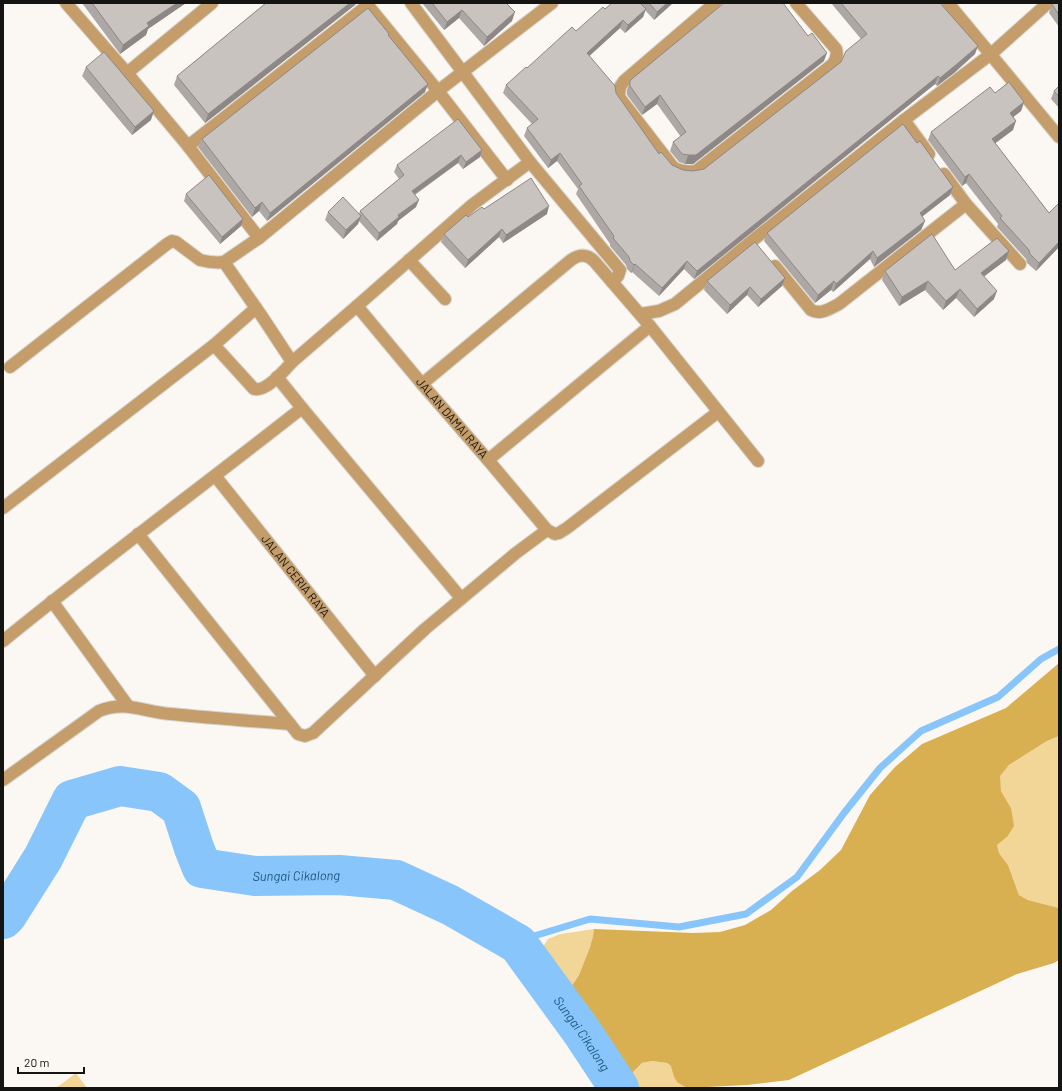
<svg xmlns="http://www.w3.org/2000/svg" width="1062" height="1091" font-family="Barlow,sans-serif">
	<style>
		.green { fill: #f2d698 }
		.forest { fill: #d9b051 }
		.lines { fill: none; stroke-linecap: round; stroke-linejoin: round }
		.stream { stroke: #88c5fa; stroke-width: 7 }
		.river { stroke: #88c5fa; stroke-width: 40 }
		.minor-casing { stroke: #d6d4cf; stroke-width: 14 }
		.minor { stroke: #c49d6a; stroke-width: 12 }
		.wall { fill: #ada8a5 }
		.shaded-wall { fill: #8d8886 }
		.building { fill: #c9c3c0; stroke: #8d8886 }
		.labels { text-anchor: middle; stroke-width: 3; stroke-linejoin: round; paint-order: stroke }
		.street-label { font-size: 12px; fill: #141412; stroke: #fbf8f3 }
		.water-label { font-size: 13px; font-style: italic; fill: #215883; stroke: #fbf8f3 }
	</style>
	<rect width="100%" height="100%" fill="#fbf8f3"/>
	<!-- green -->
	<path class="green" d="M1059,736V908L1028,900L1019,895L1008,865L999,853L997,845L1007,837L1011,808L1001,791L999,776L1009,765L1047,741Z
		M594,929L593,936L590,947L579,975L571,987L569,999L539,953L548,939L560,934Z
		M652,1061L667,1063L671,1066L678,1083L687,1088H635L628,1077L642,1063Z
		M76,1073L87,1088H56Z"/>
	<!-- forest -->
	<path class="forest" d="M1059,663V736L1047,741L1009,765L1000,776L1001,791L1011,808L1014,826L1007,837L997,845L999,853L1008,865L1019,895L1028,900L1059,908V960L1054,963L1017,974L789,1080L747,1085L687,1088L678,1083L674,1077L671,1066L667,1063L652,1061L642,1063L628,1077L607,1045L584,1019L569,999L571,987L579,975L590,947L593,936L594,929L694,933L720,932L745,925L771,910L792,891L820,870L841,850L870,795L895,767L922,744L1006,708Z"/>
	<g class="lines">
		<!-- stream -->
		<path class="stream" d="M518,944L534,936L590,919L679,927L746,914L797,877L844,813L880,768L921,731L998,697L1041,659L1059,649"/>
		<!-- river -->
		<path class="river" id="s1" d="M3,919L7,915L43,858L72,800L120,786L159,792L181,808L194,848L202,868L255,876L339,875L396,880L450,905L518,944L582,1032L619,1088"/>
		<defs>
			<g id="minor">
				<path d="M66,3L127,73L188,146L259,238"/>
				<path d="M366,3L438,91L507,180"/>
				<path d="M411,3L530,162L620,270L618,276L612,282"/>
				<path d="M715,3L624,81L620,87L619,97L673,167C680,172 687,172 696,171L833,64C836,59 838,55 836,49L796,3"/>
				<path d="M948,3L1059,137"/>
				<path d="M127,73L212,3"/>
				<path d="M904,120L929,154"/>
				<path d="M188,146L368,5"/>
				<path d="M944,174L966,204L1020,264"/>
				<path d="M409,260L445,299"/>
				<path d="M775,266L811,310C820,315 830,309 839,304L966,204"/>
				<path id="s2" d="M357,306L422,384L488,460L547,530L555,534L559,533L567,528L718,412"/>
				<path d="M640,314L659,311L675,304L753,240L904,120L991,54L1048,3"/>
				<path d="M214,345L254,389C266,392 284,371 292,362L263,318L224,262L259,238L438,91L552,3"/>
				<path d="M292,362L357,306L472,205L530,162"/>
				<path d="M10,367L167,244L172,241L176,242L200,260C208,262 216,263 224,262"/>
				<path d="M422,384L571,260C580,254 587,254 594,261L650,326L758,461"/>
				<path d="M302,408L461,598"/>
				<path d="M488,460L650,326"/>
				<path id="s3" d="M216,477L375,676"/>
				<path d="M3,508L214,345L256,308"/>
				<path d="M138,534L298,734L305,736L313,733L425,629L516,553L547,530"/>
				<path d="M52,601L128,706"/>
				<path d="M3,641C101,561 203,486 302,408L277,377"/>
				<path d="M3,780L99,711C125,700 144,712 171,714C210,718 250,721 290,724"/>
			</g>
		</defs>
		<!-- minor casing -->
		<use href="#minor" class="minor-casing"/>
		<!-- minor -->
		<use href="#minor" class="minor"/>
	</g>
	<!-- wall -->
	<path class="wall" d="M82,3H186L148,29L146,35L120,54Z
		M266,3H356L355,5L205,123L174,85L177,76Z
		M422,3H506L512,21L484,46L459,18L444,30Z
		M612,3H673L654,20L645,10L643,17L625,33L620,28L589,56L659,154L672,165L683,170L693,171L704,169L841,62L861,39L831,3H930L975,54L954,73L937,86L935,84L694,279L684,269L659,296L632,272L631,273L627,269L626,265L610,246V244L576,194L578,189L557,161L548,168L524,136L527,128L532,124L503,93L506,85L527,68L605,9Z
		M1059,3V27L1049,13L1052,4Z
		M389,34L388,36L425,92L267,221L259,211L252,217L198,147L202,139Z
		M824,61L693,164H685L679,162L670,151L673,142L681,137L657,104L642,115L627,95V90L630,81Z
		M86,67L151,120L132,135L82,76Z
		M1059,86V108L1051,99L1054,91Z
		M995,93L1024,102L1021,111L1013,117V130L995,143L1049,213L1059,203V247L1036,271L1027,263L1026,259L997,227L998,224L966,183L962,186L928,140L931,132Z
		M482,150L480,157L463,169L458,163L415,195L416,207L398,221L397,224L377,241L359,221L358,224L343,239L325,220L328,212L359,214L360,211L399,179L394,172L397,165Z
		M186,194L241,226L220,244L184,201Z
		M950,195L922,217L925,221L921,230L874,267L870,259L833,292L831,290L815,303L764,241L767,233Z
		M484,209L547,214L503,243L499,237L465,268L441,242L444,234L468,217Z
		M1006,260L984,276L994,299L974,317L956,298L943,310L925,290L899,306L882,280L885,271L955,270Z
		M707,281L782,286L758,307L747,295L727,314L704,290Z"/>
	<!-- shaded-wall -->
	<path class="shaded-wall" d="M177,3H186L148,29L146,35L120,54L123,45L147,23Z
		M350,3H356L355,5L205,123L208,114Z
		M667,3H673L654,20L657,12Z
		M646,9L643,17L625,33L628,25Z
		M462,10L459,18L444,30L447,22Z
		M515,12L512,21L484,46L487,37Z
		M623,20L620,28L584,61L587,53Z
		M978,46L975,54L954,73L937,86L940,78Z
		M827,53L824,61L693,164H685L688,155Z
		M938,76L935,84L694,279L697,271Z
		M428,84L425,92L267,221L270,213Z
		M660,95L657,104L642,115L645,107Z
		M1024,102L1021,111L1007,122L1010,113Z
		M154,111L151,120L132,135L135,127Z
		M1016,121L1013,130L989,148L992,139Z
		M482,150L480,157L463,169L466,162Z
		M560,153L557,161L548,168L551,160Z
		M461,155L458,163L409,198L412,191Z
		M969,174L966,183L962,186L965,177Z
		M953,187L950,195L916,221L920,213Z
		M419,200L416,207L398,221L397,224L377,241L379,233L398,215Z
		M262,202L259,211L252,217L255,208Z
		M549,206L547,214L503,243L506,235Z
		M361,216L358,224L343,239L346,230Z
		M243,219L241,226L220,244L222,237Z
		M925,221L921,230L874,267L877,258Z
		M502,229L499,237L465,268L468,260Z
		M1059,242V247L1036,271L1039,263Z
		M873,251L870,259L833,292L836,284Z
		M1009,251L1006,260L978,281L981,273Z
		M687,261L684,269L659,296L662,288Z
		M635,264L632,272L631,273L634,265Z
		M785,278L782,286L758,307L761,299Z
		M834,281L831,290L815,303L818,295Z
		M928,281L925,290L899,306L902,297Z
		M750,287L747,295L727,314L730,305Z
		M960,289L956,298L943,310L946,301Z
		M997,291L994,299L974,317L977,309Z"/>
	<!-- building -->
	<path class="building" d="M92,3H177L147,23L149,26L123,45Z
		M266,3H350L208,114L177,76Z
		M432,3H506L515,12L487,37L462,10L447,22Z
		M612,3H640L646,9L628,25L623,20L587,53L615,86L616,93L659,154L661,152L672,165L683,170L693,171L704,169L841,62L846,51L867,34L841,3H940L978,46L957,64L940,78L938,76L697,271L687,261L662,288L635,264L634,265L630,261L629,257L613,238L614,236L579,186L582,184L560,153L551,160L527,128L538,119L506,85L526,67L527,68L572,27L576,31L603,7L605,9Z
		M649,3H667L657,12Z
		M724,3H783L808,36L812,33L827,53L696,155H688L682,154L673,142L686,132L660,95L645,107L630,86V81L633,78Z
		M1053,3H1059V15L1052,4Z
		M368,8L389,34L388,35L428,84L270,213L262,202L255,208L202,139Z
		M104,52L154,111L135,127L86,67Z
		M1009,82L1024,102L1010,113L1016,121L992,139L1049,213L1059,203V242L1039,263L1030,254L1029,250L1000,218L1002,216L969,174L965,177L931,132L990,87L995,93Z
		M1059,86V97L1054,91Z
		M458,119L482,150L466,162L461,155L412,191L419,200L398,215L399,217L379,233L360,211L404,175L397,165Z
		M903,124L917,143L920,141L953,187L920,213L925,221L877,258L873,251L836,284L834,281L818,295L767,233Z
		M209,175L243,219L222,237L186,194Z
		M531,178L549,206L506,235L502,229L468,260L444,234L466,215L468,217L482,207L484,209Z
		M343,197L361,216L346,230L328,212Z
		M932,234L955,270L997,238L1009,251L981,273L997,291L977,309L960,289L946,301L928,281L902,297L885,271Z
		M755,242L785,278L761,299L750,287L730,305L707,281Z"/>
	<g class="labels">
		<!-- street labels -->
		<g class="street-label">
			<text dy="4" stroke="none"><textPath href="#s2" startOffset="147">JALAN DAMAI RAYA</textPath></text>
			<text dy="4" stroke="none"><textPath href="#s3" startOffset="127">JALAN CERIA RAYA</textPath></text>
		</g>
		<!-- water labels -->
		<g class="water-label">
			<text dy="5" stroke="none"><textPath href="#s1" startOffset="413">Sungai Cikalong</textPath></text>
			<text dy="5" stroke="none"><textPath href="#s1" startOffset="761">Sungai Cikalong</textPath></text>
		</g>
	</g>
	<!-- border -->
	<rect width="1062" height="1091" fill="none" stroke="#141412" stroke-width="8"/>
	<!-- scale -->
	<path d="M18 1067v6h66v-6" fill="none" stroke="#141412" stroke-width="2"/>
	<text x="24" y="1067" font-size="12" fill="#141412" stroke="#fbf8f3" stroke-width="3" paint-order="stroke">20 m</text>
</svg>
